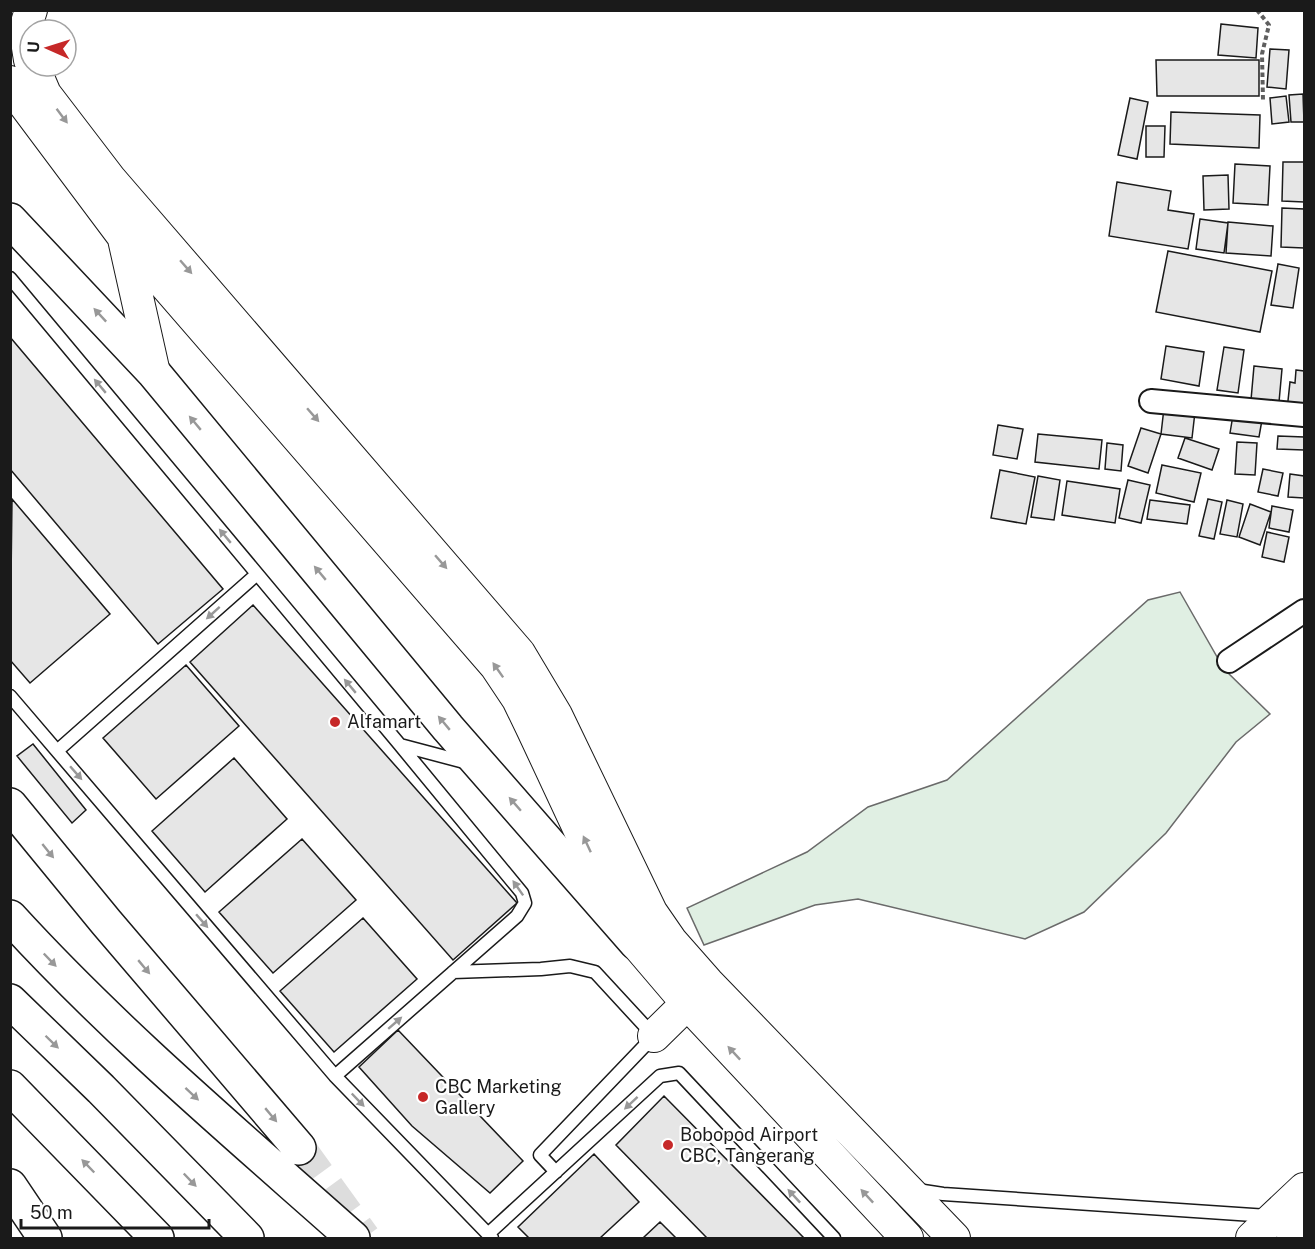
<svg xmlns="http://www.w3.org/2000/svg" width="1315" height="1249" font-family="'Public Sans',sans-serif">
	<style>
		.green { fill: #e0efe3; stroke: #6a6a6a; stroke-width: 1.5 }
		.building { fill: #e6e6e6; stroke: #1a1a1a; stroke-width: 1.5 }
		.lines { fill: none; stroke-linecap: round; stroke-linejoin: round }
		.highway-tunnel { stroke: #ddd; stroke-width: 33; stroke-dasharray: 33 16; stroke-linecap: butt }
		.lane-casing { stroke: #1a1a1a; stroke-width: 15 }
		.street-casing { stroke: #1a1a1a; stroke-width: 26 }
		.secondary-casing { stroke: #1a1a1a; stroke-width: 34 }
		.highway-casing { stroke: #1a1a1a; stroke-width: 36 }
		.path { stroke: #5f5f5f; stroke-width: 4; stroke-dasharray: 4.5 3; stroke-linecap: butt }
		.lane { stroke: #fff; stroke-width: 12 }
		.street { stroke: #fff; stroke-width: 22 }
		.secondary { stroke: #fff; stroke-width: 32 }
		.highway { stroke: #fff; stroke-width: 33 }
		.oneway { fill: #989898 }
		.poi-dot { fill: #c62828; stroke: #fff; stroke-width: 2 }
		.labels { text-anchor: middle; stroke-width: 4.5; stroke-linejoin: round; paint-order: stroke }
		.poi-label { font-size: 18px; fill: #1a1a1a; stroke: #fff; text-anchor: start }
	</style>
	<rect width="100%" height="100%" fill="#fff"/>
	<!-- green -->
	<path class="green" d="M1180,592L1224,669L1270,714L1236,742L1166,833L1084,912L1025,939L858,899L815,905L704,945L687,908L807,852L868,807L947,780L1148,600Z"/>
	<!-- building -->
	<path class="building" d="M1221,24L1258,28L1256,58L1218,55Z
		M1270,49L1289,50L1286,89L1267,87Z
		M1156,60H1259V96H1157Z
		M1303,94L1304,122H1291L1289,95Z
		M1286,96L1289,122L1272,124L1270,98Z
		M1130,98L1148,102L1137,159L1118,155Z
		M1171,112L1260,115L1259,148L1170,144Z
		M1146,126H1165L1164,157H1146Z
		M1283,162H1304V202L1282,201Z
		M1235,164L1270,166L1268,205L1233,203Z
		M1228,175L1229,209L1204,210L1203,176Z
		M1117,182L1171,191L1168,210L1194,214L1188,249L1109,236Z
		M1282,208L1304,209V248L1281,247Z
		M1200,219L1228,223L1224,253L1196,249Z
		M1228,222L1273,226L1271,256L1226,253Z
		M1168,251L1272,271L1260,332L1156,312Z
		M1278,264L1299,268L1293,308L1271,305Z
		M10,337L223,589L158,644L10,469Z
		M1166,346L1204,352L1199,386L1161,379Z
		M1224,347L1244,350L1238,393L1217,390Z
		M1254,366L1282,369L1279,402L1251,400Z
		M1296,370L1304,371V412L1287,410L1290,382L1295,383Z
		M1164,408L1195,412L1192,438L1161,434Z
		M1233,415L1262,420L1259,437L1230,433Z
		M998,425L1023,429L1017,459L993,455Z
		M1141,428L1161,434L1148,473L1128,466Z
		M1038,434L1102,440L1099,469L1035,462Z
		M1278,436L1304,437V450L1277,449Z
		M1185,438L1219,449L1212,470L1178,458Z
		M1237,442L1257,443L1255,475L1235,474Z
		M1107,443L1123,445L1121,471L1105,469Z
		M1162,465L1201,473L1194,502L1156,493Z
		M1263,469L1283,473L1278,496L1258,492Z
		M1000,470L1035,477L1026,524L991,518Z
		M1290,474L1304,476V498L1288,497Z
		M1038,476L1060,480L1054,520L1031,517Z
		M1128,480L1150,485L1141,523L1119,518Z
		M1067,481L1120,489L1115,523L1062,515Z
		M12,499L110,614L30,683L10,660Z
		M1208,499L1222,502L1214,539L1199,536Z
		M1150,500L1190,505L1187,524L1147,519Z
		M1227,500L1243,504L1237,537L1220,534Z
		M1250,504L1271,512L1260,545L1239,537Z
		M1272,506L1293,510L1289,532L1269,528Z
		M1267,532L1289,537L1284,562L1262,557Z
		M253,605L517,903L453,960L190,662Z
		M186,665L239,726L156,799L103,738Z
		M33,744L86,810L72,823L17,756Z
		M234,758L287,819L205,892L152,831Z
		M302,839L356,900L273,973L219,912Z
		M363,918L417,979L334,1052L280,991Z
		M398,1030L523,1161L490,1193L412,1126L359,1067Z
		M664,1096L804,1238H707L616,1145Z
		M594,1154L639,1202L600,1238H529L518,1227Z
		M660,1222L676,1238H643Z"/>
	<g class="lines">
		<!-- highway-tunnel -->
		<path class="highway-tunnel" d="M299,1148L364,1238"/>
		<defs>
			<path id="lane" d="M10,278L400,745L468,763
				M10,696L335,1076L488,1234
				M57,751L257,574
				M453,972L541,969L570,966L595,972L654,1036L540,1155L556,1172
				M335,1076L517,916L525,903L522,893L400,745
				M917,1190L943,1194L1268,1216
				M492,1238L488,1234L660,1076L679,1073L834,1238"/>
			<path id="street" d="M1151,401L1304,415
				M1229,661L1304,611"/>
			<path id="secondary" d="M30,60L25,29L31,10
				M33,66L45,94L110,179L519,653L556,715L651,912L671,941L708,983L954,1238
				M10,82L13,89L123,236L496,666L518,699L533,730L618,912L636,943L688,1004L907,1238
				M124,239L154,373
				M654,1036L703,988
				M1252,1238L1304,1189
				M1293,1238L1304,1228"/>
			<path id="highway" d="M10,220L154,373L448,728L636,943
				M10,805L106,922L299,1148
				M10,917C116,1033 236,1134 353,1238
				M10,1001L101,1089L247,1238
				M10,1087L157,1238
				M10,1186L45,1238"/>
		</defs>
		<!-- lane casing -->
		<use href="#lane" class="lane-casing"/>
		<!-- street casing -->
		<use href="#street" class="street-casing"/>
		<!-- secondary casing -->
		<use href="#secondary" class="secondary-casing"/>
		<!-- highway casing -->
		<use href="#highway" class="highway-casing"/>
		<!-- path -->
		<path class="path" d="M1257,10L1269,25L1262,54L1263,100"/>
		<!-- lane -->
		<use href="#lane" class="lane"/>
		<!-- street -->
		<use href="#street" class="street"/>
		<!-- secondary -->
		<use href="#secondary" class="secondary"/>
		<!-- highway -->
		<use href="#highway" class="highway"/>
	</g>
	<!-- one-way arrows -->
	<defs><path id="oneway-solid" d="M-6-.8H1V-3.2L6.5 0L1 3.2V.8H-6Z" transform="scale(1.5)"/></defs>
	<g class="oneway">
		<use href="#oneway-solid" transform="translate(62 116) rotate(53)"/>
		<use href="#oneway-solid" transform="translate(186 267) rotate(49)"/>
		<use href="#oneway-solid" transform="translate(100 315) rotate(-133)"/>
		<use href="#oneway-solid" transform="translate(100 386) rotate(-130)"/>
		<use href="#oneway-solid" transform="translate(313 415) rotate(49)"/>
		<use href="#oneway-solid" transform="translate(195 423) rotate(-130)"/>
		<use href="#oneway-solid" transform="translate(225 536) rotate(-130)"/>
		<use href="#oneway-solid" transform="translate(441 562) rotate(49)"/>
		<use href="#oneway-solid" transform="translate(320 573) rotate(-130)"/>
		<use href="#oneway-solid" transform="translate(213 613) rotate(138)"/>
		<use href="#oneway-solid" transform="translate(498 670) rotate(-125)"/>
		<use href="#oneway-solid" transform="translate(350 686) rotate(-130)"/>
		<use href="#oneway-solid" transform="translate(444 723) rotate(-130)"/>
		<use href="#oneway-solid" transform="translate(76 773) rotate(49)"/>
		<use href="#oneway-solid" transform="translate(515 804) rotate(-131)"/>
		<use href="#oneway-solid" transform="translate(587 844) rotate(-115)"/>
		<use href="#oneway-solid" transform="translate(48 851) rotate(51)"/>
		<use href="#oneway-solid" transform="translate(518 888) rotate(-125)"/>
		<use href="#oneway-solid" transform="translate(202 921) rotate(49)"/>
		<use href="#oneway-solid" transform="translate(50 960) rotate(46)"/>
		<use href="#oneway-solid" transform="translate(144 967) rotate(50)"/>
		<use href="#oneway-solid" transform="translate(395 1023) rotate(-41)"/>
		<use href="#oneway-solid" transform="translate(52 1042) rotate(44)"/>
		<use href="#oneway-solid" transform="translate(734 1053) rotate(-133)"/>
		<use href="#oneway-solid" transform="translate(192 1094) rotate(43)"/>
		<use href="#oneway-solid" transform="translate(358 1100) rotate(46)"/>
		<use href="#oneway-solid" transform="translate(631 1103) rotate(137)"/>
		<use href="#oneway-solid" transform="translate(271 1115) rotate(50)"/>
		<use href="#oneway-solid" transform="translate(88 1166) rotate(-134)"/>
		<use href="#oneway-solid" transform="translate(190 1180) rotate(46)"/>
		<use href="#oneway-solid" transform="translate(794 1196) rotate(-133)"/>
		<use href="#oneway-solid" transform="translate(867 1196) rotate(-133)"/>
	</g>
	<!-- markers -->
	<g class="poi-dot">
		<circle cx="335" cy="722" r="6"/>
		<circle cx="423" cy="1097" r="6"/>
		<circle cx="668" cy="1145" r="6"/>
	</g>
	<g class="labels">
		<!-- poi labels -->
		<g class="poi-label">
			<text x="347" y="728">Alfamart</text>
			<text x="435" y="1093">CBC Marketing<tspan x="435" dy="21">Gallery</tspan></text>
			<text x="680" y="1141">Bobopod Airport<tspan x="680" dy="21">CBC, Tangerang</tspan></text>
		</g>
	</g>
	<!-- border -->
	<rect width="1315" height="1249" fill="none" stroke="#1a1a1a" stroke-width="24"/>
	<!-- north arrow -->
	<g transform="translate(48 48) rotate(273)"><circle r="28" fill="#ffffff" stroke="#a3a3a3" stroke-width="1.5"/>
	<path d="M0-4.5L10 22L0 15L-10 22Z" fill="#c62828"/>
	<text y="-9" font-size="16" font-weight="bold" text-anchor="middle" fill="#1a1a1a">U</text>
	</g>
	<!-- scale -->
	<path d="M21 1219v9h188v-9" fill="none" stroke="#1a1a1a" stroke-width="3"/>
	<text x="30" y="1219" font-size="18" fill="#1a1a1a" stroke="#ffffff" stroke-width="4.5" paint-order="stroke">50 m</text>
</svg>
